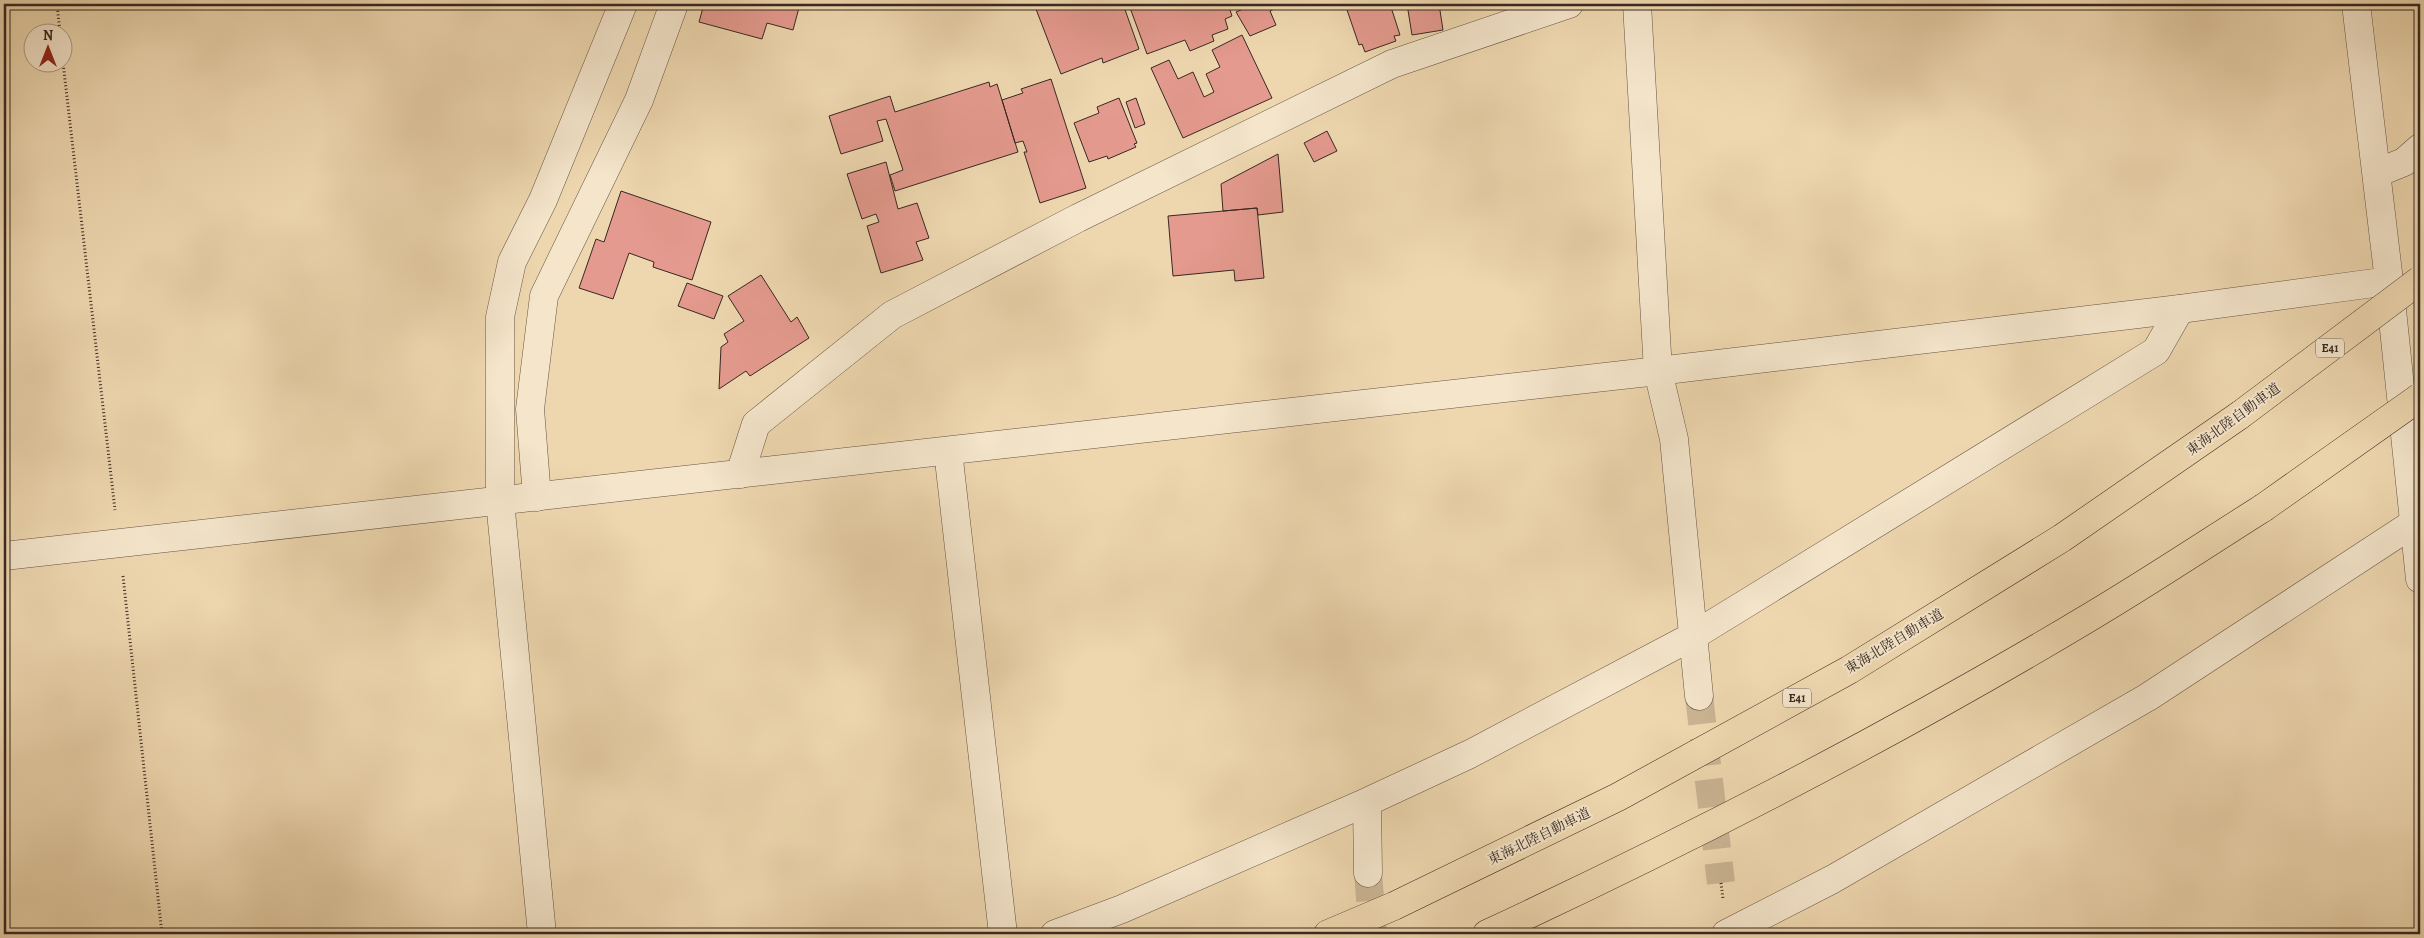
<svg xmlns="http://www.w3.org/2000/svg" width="2424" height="938" font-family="Alegreya,'Noto Serif JP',serif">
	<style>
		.building { fill: #e49a8e; stroke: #382822 }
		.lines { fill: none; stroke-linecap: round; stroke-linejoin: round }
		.minor-tunnel { stroke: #cab493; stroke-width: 28; stroke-dasharray: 28 14; stroke-linecap: butt }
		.minor-casing { stroke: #665445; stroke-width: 29 }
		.tertiary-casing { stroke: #665445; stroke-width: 29 }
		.motorway-casing { stroke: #382822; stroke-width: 29 }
		.path { stroke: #382822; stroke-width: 3; stroke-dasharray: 1 2.5; stroke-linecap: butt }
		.minor { stroke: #f4e5cb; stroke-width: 28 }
		.tertiary { stroke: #f4e5cb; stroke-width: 28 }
		.motorway { stroke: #eed7af; stroke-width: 28 }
		.motorway-bridge-casing { stroke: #382822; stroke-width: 29; stroke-linecap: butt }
		.motorway-bridge { stroke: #eed7af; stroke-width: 28 }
		.labels { text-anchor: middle; stroke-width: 4; stroke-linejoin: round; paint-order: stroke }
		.shield { fill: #f4e5cb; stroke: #706155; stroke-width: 1 }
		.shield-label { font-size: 12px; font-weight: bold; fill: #382822 }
		.street-label { font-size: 14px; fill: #382822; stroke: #f4e5cb }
	</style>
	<rect width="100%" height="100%" fill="#eed7af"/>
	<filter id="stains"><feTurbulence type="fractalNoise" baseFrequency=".004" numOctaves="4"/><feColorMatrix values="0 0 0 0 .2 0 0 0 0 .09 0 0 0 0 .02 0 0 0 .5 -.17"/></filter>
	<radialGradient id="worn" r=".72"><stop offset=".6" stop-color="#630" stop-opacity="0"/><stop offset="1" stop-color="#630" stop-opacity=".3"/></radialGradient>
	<!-- building -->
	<path class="building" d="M704,4H800L793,30L767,23L762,39L699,22Z
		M1034,4H1123L1139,49L1103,63L1102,58L1061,74Z
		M1132,4H1228L1232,16L1225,19L1228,29L1212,35L1214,41L1190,51L1185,40L1147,54L1129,5Z
		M1255,4H1272L1274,9L1270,11L1276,25L1250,36L1236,12Z
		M1345,4H1390L1400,35L1394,36L1396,41L1365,52L1362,44L1359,45Z
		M1407,4H1439L1443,30L1412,35Z
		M1242,35L1272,98L1183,138L1151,68L1169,60L1178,79L1193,72L1204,97L1214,92L1206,74L1220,67L1212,50Z
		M1051,79L1086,188L1040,203L1024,152H1027L1023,141L1015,143L1002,100L1023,93L1021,89Z
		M989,82L990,87L997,84L1018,152L895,191L890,175L903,170L886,119L877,121L883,141L841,154L829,116L890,96L895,112Z
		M1119,98L1137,143L1134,144L1136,147L1108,159L1107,156L1089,162L1074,123L1099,113L1097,107Z
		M1136,98L1145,124L1135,128L1126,102Z
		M1327,131L1337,151L1314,162L1304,143Z
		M1278,154L1283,212L1258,215L1257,208L1223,211L1221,184Z
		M886,162L898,209L917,203L929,238L916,242L923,260L881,273L867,226L879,222L876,214L862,219L847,174Z
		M621,191L711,222L692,280L653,267L654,262L629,253L613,299L579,288L596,239L604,242Z
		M1257,208L1264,278L1235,281L1234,270L1173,276L1168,216Z
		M761,275L791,322L797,317L809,338L750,376L746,371L719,389L721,347L728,342L724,334L744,321L728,296Z
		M687,283L723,296L714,319L678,306Z"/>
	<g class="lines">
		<!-- minor-tunnel -->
		<path class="minor-tunnel" d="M1699,696L1721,883
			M1368,873L1373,934"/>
		<defs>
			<path id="minor" d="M1637,4L1658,371L1674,439L1699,696
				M2377,173L2404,162L2420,148
				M948,451L1003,934
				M740,474L756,424L892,315L1078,218L1392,64L1569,4
				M537,497L530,409L544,296L639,100L674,4
				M1367,802L1368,873
				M542,934L500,501V317L512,262L543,200L623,4
				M1055,934L1122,909L1367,802L1470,754L1693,636L2156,351L2180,309
				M1726,934L1833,879L2148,697L2420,519"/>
			<path id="tertiary" d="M2356,4L2389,281L2420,579
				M4,556L1658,371L2180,309L2389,281"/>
			<path id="motorway" d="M1328,934L1394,906L1618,797L1849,670L2062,538L2240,415
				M1487,934C1693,838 1895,734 2090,617C2149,582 2206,544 2263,508"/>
		</defs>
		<!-- minor casing -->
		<use href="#minor" class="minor-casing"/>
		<!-- tertiary casing -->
		<use href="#tertiary" class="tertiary-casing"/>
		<!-- motorway casing -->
		<use href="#motorway" class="motorway-casing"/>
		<!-- path -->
		<path class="path" d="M57,4L60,32
			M62,54L115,510
			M123,576L162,934
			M1721,883L1723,899"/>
		<!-- minor -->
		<use href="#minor" class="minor"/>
		<!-- tertiary -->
		<use href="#tertiary" class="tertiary"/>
		<!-- motorway -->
		<use href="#motorway" class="motorway"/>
		<defs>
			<path id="motorway-bridge" d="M2240,415L2420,280
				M2263,508L2420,397"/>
		</defs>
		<!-- motorway-bridge casing -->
		<use href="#motorway-bridge" class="motorway-bridge-casing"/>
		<!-- motorway-bridge -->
		<use href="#motorway-bridge" class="motorway-bridge"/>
	</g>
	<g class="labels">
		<!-- shield labels -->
		<g class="shield">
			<rect x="2316" y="338.5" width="28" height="19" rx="4"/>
			<rect x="1783" y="688.5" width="28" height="19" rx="4"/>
		</g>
		<g class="shield-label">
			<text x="2330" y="352">E41</text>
			<text x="1797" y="702">E41</text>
		</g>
		<!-- street labels -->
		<g class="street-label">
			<text transform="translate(2233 419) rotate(-36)" y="5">東海北陸自動車道</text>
			<text transform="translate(1894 641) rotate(-31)" y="5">東海北陸自動車道</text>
			<text transform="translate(1539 836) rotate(-26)" y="5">東海北陸自動車道</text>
		</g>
	</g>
	<!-- margin -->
	<rect width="2424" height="938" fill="none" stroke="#eed7af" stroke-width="20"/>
	<rect x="5" y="5" width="2414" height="928" fill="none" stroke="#382822" stroke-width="2.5"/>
	<rect x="10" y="10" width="2404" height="918" fill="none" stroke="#382822"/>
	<!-- north arrow -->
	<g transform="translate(48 48)"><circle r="24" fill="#f4e5cb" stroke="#a99987"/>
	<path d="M0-4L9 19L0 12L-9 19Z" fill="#8f2418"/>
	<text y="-8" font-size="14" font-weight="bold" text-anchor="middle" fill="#382822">N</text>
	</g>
	<rect width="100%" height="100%" filter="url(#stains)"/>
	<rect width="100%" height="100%" fill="url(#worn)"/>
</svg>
